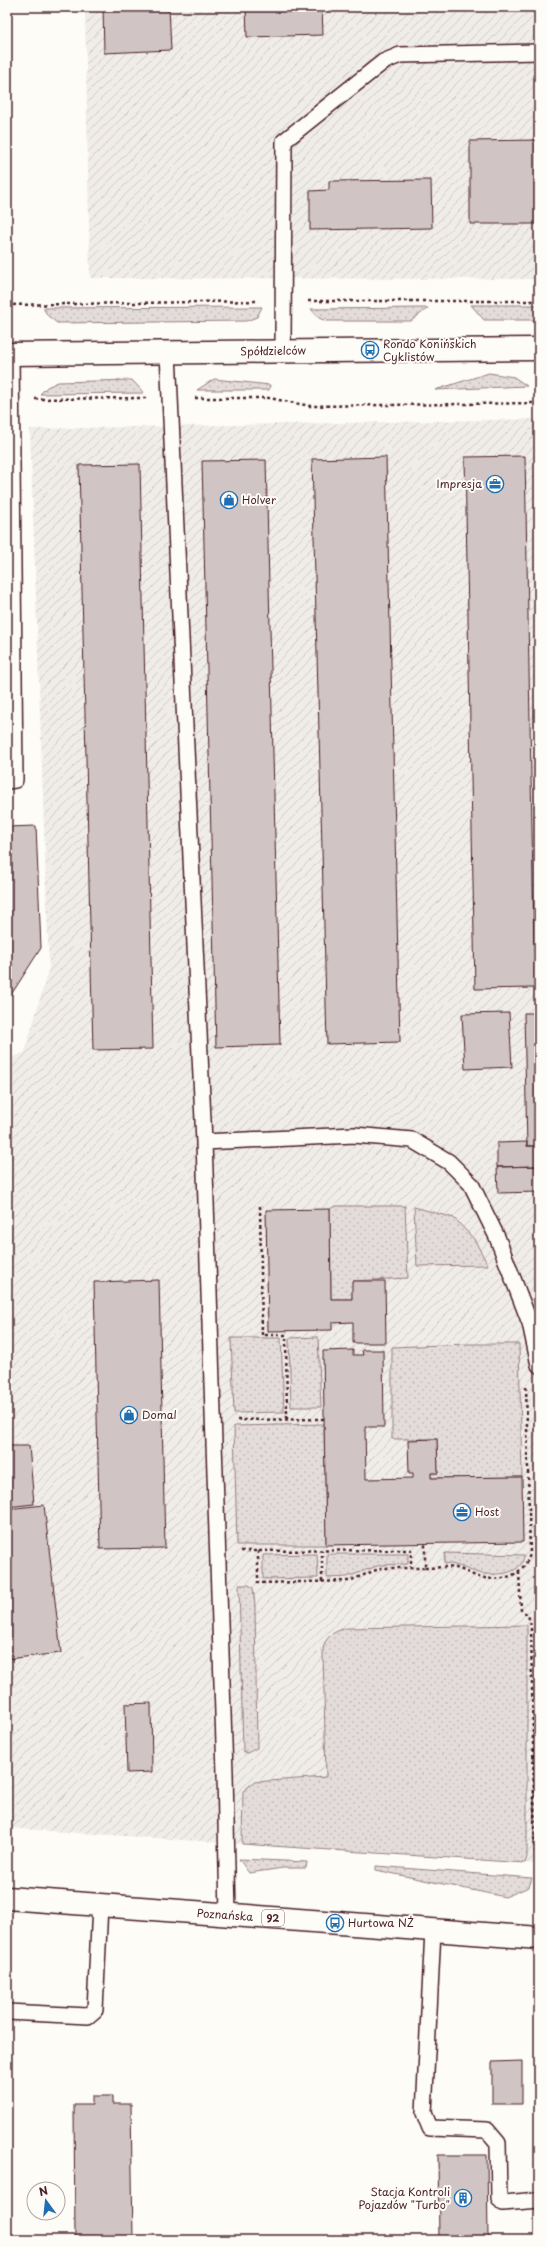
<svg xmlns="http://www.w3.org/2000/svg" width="546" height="2247" font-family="'Playpen Sans',sans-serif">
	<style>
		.industrial { fill: url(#industrial-furrows) }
		.grass { fill: url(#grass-dots); stroke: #967e82 }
		.building { fill: #d0c5c4; stroke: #4a1f2b }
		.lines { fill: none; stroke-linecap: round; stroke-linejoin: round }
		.service-casing { stroke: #4a1f2b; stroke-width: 18 }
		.tertiary-casing { stroke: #4a1f2b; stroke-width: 25 }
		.primary-casing { stroke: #4a1f2b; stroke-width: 25 }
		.path { stroke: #4a1f2b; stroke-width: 2.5; stroke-dasharray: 3 3; stroke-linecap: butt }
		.service { stroke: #fdfcf7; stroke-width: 15 }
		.tertiary { stroke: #fdfcf7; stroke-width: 22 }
		.primary { stroke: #fdfcf7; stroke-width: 22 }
		.labels { text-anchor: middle; stroke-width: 4; stroke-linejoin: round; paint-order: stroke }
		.shield { fill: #fdfcf7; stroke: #806168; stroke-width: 1 }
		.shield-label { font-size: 10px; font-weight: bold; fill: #4a1f2b }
		.poi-label { font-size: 11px; fill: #4a1f2b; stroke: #fdfcf7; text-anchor: start }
		.street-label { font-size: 11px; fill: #4a1f2b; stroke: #fdfcf7 }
	</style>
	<defs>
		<pattern id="industrial-furrows" width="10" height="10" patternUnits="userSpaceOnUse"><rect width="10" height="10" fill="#f0ece8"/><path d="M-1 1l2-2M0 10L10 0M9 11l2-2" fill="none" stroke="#cfcac7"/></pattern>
		<pattern id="grass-dots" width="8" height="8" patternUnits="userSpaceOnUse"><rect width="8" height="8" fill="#e3dcda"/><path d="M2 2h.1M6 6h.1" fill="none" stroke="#c4bcbb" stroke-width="1.8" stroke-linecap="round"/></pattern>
	</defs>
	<rect width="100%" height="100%" fill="#fdfcf7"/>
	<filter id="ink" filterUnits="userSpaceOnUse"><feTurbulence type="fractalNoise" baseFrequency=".025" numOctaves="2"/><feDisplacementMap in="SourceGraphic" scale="8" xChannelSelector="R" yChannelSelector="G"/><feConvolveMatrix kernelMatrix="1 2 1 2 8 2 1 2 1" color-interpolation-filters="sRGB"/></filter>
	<g filter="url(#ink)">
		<!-- industrial -->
		<path class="industrial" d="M85,7H539V279L90,278Z
			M539,419V1864L7,1828V1060L25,1052L49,967L30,429Z"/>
		<!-- grass -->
		<path class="grass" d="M471,305H539V320H484Z
			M262,307L257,317L246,321L57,323L48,316L43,308Z
			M428,308L411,321H326L319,318L311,309Z
			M489,373L514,377L527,386L435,390Z
			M214,379L270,385L269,390H197Z
			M132,380L144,393L40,394L47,387L58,382Z
			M335,1206H405L408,1278L353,1281L352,1299H331L330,1209Z
			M414,1207L454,1218L474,1239L488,1265L417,1266Z
			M318,1337L321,1407H291L289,1338Z
			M231,1338H281L284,1412L234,1413Z
			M468,1344H519L522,1477L431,1478V1473H438L437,1439H392V1347Z
			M324,1424L326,1545H237L234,1426Z
			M445,1553L524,1555C523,1574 499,1575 484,1574C470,1572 459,1564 444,1563Z
			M317,1554L318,1578L263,1579V1555Z
			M327,1554H408V1564L380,1565L347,1577L327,1578Z
			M239,1585H249L253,1588L255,1605L257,1748L247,1753L243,1751Z
			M527,1625V1857L525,1863L242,1844L243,1791L254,1782L326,1777L323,1651C324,1637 334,1631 347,1628Z
			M239,1859L307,1862L306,1868H283L249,1873Z
			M376,1866L532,1878L529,1887L505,1897L376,1870Z"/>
		<!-- building -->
		<path class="building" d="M103,7H169L171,50L104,53Z
			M246,7H322L323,35L247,37Z
			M539,140V224H470V141Z
			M431,180L432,228L310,230V191L329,190V181Z
			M525,456L535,988L475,989L465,457Z
			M386,457L400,1042L327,1044L312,459Z
			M266,460L280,1045L216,1047L202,461Z
			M140,464L153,1049L93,1050L79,465Z
			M36,826L41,948L7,1001V827Z
			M509,1013L512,1067L465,1069L462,1014Z
			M524,1013H539V1146H527Z
			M527,1142V1146H539V1166L497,1167V1143Z
			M539,1166V1192L498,1193L497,1167Z
			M330,1209L331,1299H352V1281H385L386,1343H353V1322L332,1323V1330L268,1331L266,1210Z
			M159,1280L165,1548L100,1549L94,1282Z
			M353,1350V1355H363L362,1350H383L384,1427H365L366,1479L413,1478V1473H409L408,1440L437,1439L438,1473H431V1478L522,1477L523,1542L326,1545L323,1351Z
			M7,1446H29L34,1504L7,1507Z
			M44,1505L61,1653L7,1659V1509Z
			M151,1703L152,1772L127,1773L125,1704Z
			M522,2061V2104H492V2062Z
			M92,2096H113V2104H131L133,2240H75L74,2105H92Z
			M438,2155H487L488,2240H439Z"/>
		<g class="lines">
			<defs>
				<path id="service" d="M283,351L284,141L383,62L400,55L539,52
					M168,353L204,1142L225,1773L228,1915
					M7,781L15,780L11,354
					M204,1142L354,1135L412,1140L449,1162L471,1184L497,1237L530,1323L539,1365
					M433,1930L424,2113L430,2128L487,2130L498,2143L499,2198L503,2203L539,2200
					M7,2012L88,2016L95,2010L100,1905"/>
				<path id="tertiary" d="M7,354L539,349"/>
				<path id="primary" d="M7,1898L539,1938"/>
			</defs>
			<!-- service casing -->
			<use href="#service" class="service-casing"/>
			<!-- tertiary casing -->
			<use href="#tertiary" class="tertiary-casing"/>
			<!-- primary casing -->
			<use href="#primary" class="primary-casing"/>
			<!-- path -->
			<path class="path" d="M308,301H539
				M7,305L259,301
				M195,398H269L310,406L539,403
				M35,399L146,398
				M260,1206L262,1335H286L287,1419
				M237,1420L324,1419
				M241,1551L411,1550V1568
				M258,1551V1583L349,1581L381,1568H425V1544
				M425,1568C435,1568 447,1566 456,1568C464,1570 471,1575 479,1577C501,1582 523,1577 530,1554L526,1385
				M519,1572L521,1610L528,1615L531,1626L535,1852L539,1855
				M322,1582V1550"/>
			<!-- service -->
			<use href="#service" class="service"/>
			<!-- tertiary -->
			<use href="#tertiary" class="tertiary"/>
			<!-- primary -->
			<use href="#primary" class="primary"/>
		</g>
	</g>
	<!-- icons -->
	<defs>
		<symbol id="bus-ring" viewBox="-11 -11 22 22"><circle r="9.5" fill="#fdfcf7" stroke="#1f6fb2" stroke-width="1.5"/><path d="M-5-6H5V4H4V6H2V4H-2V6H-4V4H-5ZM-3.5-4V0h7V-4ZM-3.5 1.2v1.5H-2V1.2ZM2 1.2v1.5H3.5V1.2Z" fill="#1f6fb2"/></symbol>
		<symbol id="office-ring" viewBox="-11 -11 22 22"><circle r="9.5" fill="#fdfcf7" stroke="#1f6fb2" stroke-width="1.5"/><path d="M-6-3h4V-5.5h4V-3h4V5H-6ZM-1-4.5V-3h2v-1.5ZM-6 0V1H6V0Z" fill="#1f6fb2"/></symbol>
		<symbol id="shop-ring" viewBox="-11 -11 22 22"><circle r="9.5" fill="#fdfcf7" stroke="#1f6fb2" stroke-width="1.5"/><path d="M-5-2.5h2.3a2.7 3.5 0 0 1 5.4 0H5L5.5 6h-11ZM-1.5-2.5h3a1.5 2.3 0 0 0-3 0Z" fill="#1f6fb2"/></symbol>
		<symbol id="building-ring" viewBox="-11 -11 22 22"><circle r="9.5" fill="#fdfcf7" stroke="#1f6fb2" stroke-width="1.5"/><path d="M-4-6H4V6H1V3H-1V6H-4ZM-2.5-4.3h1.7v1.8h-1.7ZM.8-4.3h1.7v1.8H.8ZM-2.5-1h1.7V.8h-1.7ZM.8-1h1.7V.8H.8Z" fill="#1f6fb2"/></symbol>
	</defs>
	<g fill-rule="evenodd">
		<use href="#bus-ring" x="360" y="340" width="20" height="20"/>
		<use href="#office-ring" x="485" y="474" width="20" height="20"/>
		<use href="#shop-ring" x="219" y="490" width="20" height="20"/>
		<use href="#shop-ring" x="119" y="1405" width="20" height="20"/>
		<use href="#office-ring" x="452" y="1502" width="20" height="20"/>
		<use href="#bus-ring" x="325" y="1913" width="20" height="20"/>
		<use href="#building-ring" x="453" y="2188" width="20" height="20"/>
	</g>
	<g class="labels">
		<!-- shield labels -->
		<rect class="shield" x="262" y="1910" width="22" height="16" rx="3"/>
		<g class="shield-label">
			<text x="273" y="1922">92</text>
		</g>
		<!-- poi labels -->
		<g class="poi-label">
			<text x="383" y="348">Rondo Konińskich<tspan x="383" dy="13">Cyklistów</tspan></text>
			<text x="482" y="488" text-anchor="end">Impresja</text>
			<text x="242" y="504">Holver</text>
			<text x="142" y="1419">Domal</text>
			<text x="475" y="1516">Host</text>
			<text x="348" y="1927">Hurtowa NŻ</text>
			<text x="450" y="2196" text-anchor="end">Stacja Kontroli<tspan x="450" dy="13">Pojazdów "Turbo"</tspan></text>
		</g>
		<!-- street labels -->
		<g class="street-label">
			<text transform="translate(273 351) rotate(-1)" y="4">Spółdzielców</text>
			<text transform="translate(225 1915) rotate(4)" y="4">Poznańska</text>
		</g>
	</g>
	<!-- margin -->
	<rect width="546" height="2247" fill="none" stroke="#fdfcf7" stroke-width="24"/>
	<rect x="12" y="12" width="522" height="2223" fill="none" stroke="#4a1f2b" stroke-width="1.5" filter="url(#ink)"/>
	<!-- north arrow -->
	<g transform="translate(46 2201) rotate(345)"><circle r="19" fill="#fdfcf7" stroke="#b5a4a5"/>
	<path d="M0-3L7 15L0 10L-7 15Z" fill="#1f6fb2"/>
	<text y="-6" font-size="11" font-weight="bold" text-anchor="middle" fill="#4a1f2b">N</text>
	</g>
</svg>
